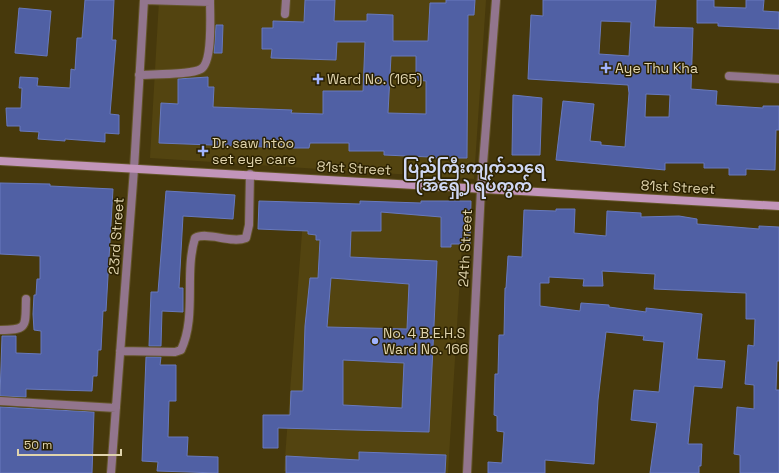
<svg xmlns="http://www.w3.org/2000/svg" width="779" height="473" font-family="'Space Grotesk','Noto Sans Myanmar',sans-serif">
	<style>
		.built { fill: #534410 }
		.building { fill: #5060a4; stroke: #6879bd; fill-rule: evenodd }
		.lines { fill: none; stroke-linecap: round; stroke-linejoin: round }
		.street-casing { stroke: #635529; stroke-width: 10 }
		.secondary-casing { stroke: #635529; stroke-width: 10 }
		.street { stroke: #92758d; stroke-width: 8 }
		.secondary { stroke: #c295ba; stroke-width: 8 }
		.poi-dot { fill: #a0b3fd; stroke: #2b2100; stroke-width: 1.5 }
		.labels { text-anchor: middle; stroke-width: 3; stroke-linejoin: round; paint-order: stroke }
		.poi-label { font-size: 14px; fill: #e0d4ad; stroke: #2b2100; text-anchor: start }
		.street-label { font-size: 14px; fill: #e0d4ad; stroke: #2b2100 }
		.quarter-label { font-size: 16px; font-weight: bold; fill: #cfd7f3; stroke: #2b2100 }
	</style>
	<rect width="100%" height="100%" fill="#47390c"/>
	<!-- built -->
	<path class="built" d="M159,0H486L474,179L150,158Z
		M304,206L464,211L448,473L284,471Z"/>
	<!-- building -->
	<path class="building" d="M85,0H114L112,40H116L110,114L119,115V134L105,133V142L65,139V141L38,139L39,132L20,131V126H7L6,108H21L22,88H19L20,77L38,78L37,86L70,88L71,69L75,70L77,38H82Z
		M305,0H335L334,21H367V14L393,15V41H428L430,3H446V0H475L474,15H468L467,158H430V157L384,155V151H349V143H310L309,148H291L159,143L161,103L178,104V79L208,77V87H214L213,107L292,110L291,113L323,114V91H363L365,42H337L336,60L271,58L272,49H262V28H273V21L304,22ZM391,56H416V80L426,81V114L388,113Z
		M543,0H656L654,27L693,28L691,89L717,91L716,105L763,108V106H779V130H776L775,170L746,169V175H729V168H704V163H665V170L556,160L563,101L594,104L590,141L601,142V145L625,147L629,93L628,85L528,79L531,15L543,16ZM601,21L631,22L629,56L599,54ZM646,94L670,95L669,117H645Z
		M697,0H714V7L746,8V0H764L763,11L779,12V29L718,26V23H697Z
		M19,8L51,11L47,56L15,53Z
		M216,25H223L222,53H214Z
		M513,95L542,98L540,155H512Z
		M0,183L50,184V186L113,189L106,311H103L101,350H98L97,376H93L92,391L26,389V397L0,396L2,336H16V353L41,354V331L34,330L33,314L34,295H36L37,279H40V256L0,254Z
		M166,191L235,195L233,219L183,216L179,288H183V312L162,311L161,346H149L151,292H158Z
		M259,201L360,204V201L421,203V201H471L470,244H451V247H441V217L381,212V231H351L350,257L437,261L429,432L278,428V448H263V415H290L291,391H303L305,326L310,278H318L320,240H316V235L308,234V231L258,229ZM331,278L409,284L407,329L327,327ZM343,360L404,363L402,408L343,405Z
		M556,209H575L574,233L606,236L607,211L641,213V217L679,216L697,219V224L735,227L759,229V226L779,227V361H777L776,390H779V473H740V455L734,454L737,407L754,409V385L745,384L748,345L754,346L755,319H746V293L654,289L655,274L602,271L603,286H583L584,279L549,277V283H540V306L580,311L581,303L609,305V307L646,312V308L702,314L697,359L725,361L722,388L694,386L688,444H702L701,466H699V473H650L657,423L631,420L634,390L659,392L664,342L643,340L644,336L606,332L598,400L594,464L545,460V473H488V462L502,463L504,432L497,431V416L494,415L495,374H498L499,335H504L505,288H506L508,256L522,257L524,210L556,211Z
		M146,357H161L160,365H176V401H169L168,437H188L187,456L218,457V473L157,471L158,462L142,461Z
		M0,407L94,412L92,473H0Z
		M359,452L446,455L445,473H286V456L359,460Z"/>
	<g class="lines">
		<defs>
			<path id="street" d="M285,14L286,0
				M139,75C152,74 191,75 201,69C213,62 210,14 210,0
				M729,76L779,79
				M0,330C29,330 25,326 26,299
				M120,351L175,352L181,350C197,316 184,274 195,238C207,231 231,244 246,238L249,225L250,174
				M0,401L116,408
				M111,473L134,169L144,0L210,2
				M467,473L481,189L496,0"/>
			<path id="secondary" d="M0,161L779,206"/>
		</defs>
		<!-- street casing -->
		<use href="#street" class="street-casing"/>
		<!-- secondary casing -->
		<use href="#secondary" class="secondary-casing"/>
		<!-- street -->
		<use href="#street" class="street"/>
		<!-- secondary -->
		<use href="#secondary" class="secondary"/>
	</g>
	<!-- markers -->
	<g class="poi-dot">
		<path d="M604 62h4v4h4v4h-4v4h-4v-4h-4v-4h4z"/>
		<path d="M316 73h4v4h4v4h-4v4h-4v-4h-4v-4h4z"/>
		<path d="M201 145h4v4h4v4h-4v4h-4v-4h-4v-4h4z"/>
		<circle cx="375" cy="341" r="4"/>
	</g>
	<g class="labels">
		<!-- poi labels -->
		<g class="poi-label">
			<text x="615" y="73">Aye Thu Kha</text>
			<text x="327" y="84">Ward No. (165)</text>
			<text x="212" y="148">Dr. saw htòo<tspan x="212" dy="16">set eye care</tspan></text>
			<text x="383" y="338">No. 4 B.E.H.S<tspan x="383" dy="16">Ward No. 166</tspan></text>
		</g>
		<!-- street labels -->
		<g class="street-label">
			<text transform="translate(354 168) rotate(3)" y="5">81st Street</text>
			<text transform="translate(678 187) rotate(3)" y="5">81st Street</text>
			<text transform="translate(116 236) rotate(-86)" y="5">23rd Street</text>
			<text transform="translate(465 248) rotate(-87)" y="5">24th Street</text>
		</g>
		<!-- quarter labels -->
		<g class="quarter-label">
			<text x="474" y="173">ပြည်ကြီးကျက်သရေ<tspan x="474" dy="18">(အရှေ့) ရပ်ကွက်</tspan></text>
		</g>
	</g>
	<!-- scale -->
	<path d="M18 449v6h103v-6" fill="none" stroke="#e0d4ad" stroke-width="2"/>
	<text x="24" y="449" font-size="12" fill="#e0d4ad" stroke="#2b2100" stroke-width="3" paint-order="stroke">50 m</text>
</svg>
